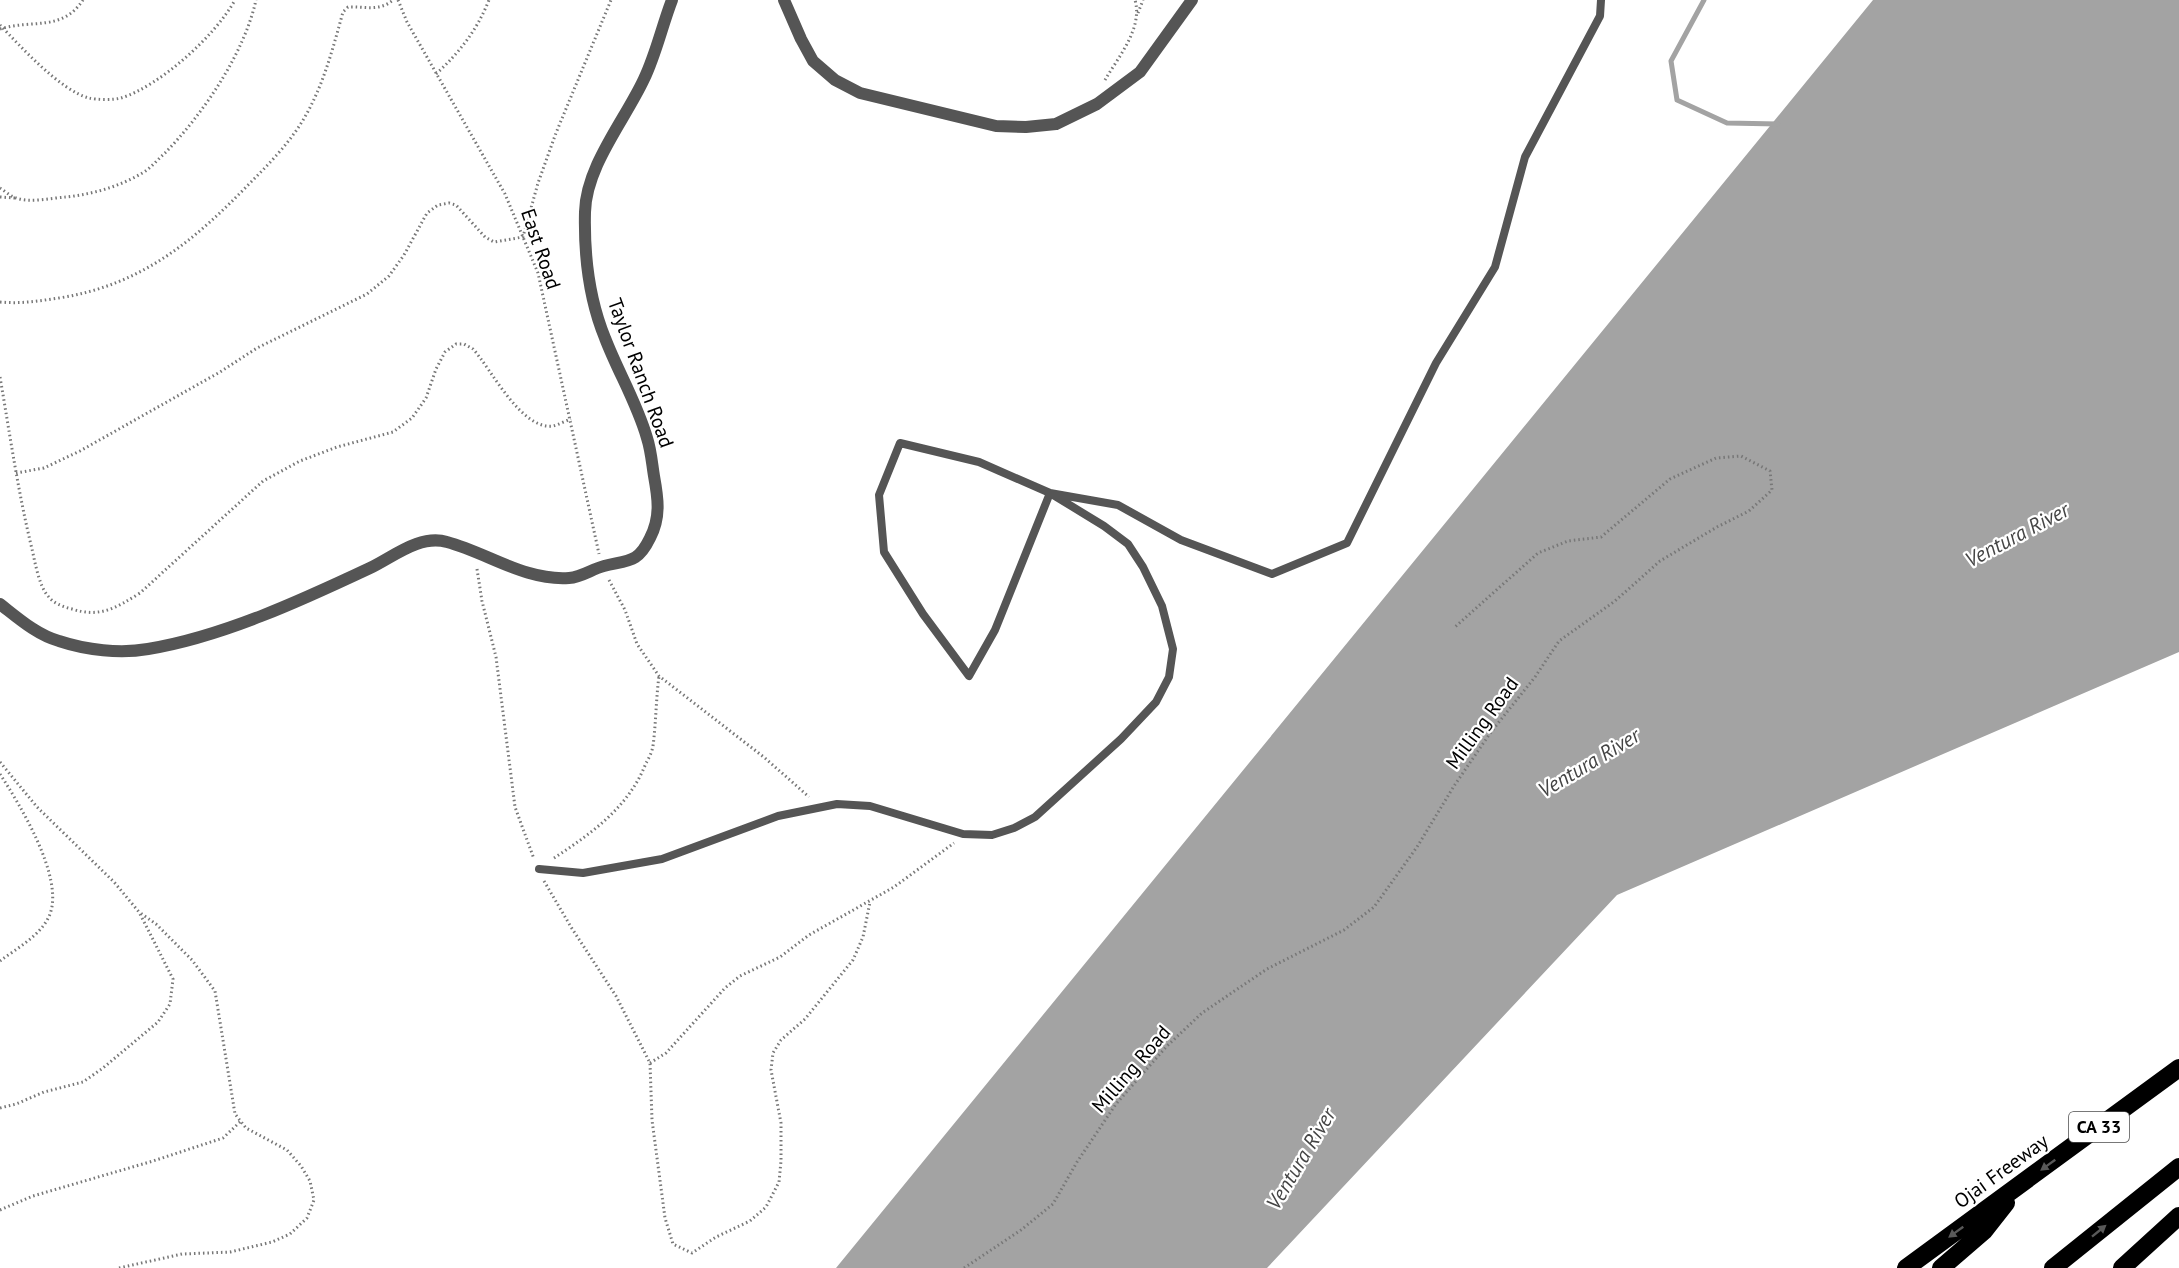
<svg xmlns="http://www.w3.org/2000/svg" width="2179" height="1268" font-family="'PT Sans',sans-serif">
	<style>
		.water { fill: #a3a3a3 }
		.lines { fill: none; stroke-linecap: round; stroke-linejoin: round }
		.stream { stroke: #a3a3a3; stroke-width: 5 }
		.path { stroke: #777; stroke-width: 3; stroke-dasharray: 1.5 3; stroke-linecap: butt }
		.service { stroke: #555; stroke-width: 8 }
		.minor { stroke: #555; stroke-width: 12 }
		.motorway { stroke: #000; stroke-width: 18 }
		.oneway { fill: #595959 }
		.labels { text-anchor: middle; stroke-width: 4.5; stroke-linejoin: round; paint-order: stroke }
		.shield { fill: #fff; stroke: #4c4c4c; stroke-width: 1.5 }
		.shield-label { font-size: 18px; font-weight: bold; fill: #000 }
		.street-label { font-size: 20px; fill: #000; stroke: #fff }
		.water-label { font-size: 21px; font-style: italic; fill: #444; stroke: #fff }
	</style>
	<rect width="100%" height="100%" fill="#fff"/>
	<!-- water -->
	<path class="water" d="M1873,0H2179V652L1617,895L1267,1268H836Z"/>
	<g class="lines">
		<!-- stream -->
		<path class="stream" d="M1704,0L1671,61L1677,100L1727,123L1778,124"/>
		<!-- path -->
		<path class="path" d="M398,0L407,22L505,194L538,273L599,554
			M1138,13L1143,0
			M0,25C20,46 61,91 89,98C97,100 114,100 121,98C160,86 216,35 235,0
			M0,29C31,19 62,32 83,0
			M436,74C460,52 477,30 489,0
			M1105,80C1119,56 1143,28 1135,0
			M0,188C5,191 10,196 16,198C30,203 51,198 66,197C94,194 121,186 144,172C152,167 158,159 165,153C203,114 244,54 256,0
			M0,197L15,198
			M0,302C20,304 39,301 59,298C142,285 194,241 251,182C271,162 292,140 306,115C324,83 333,48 343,12L348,7C364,6 379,12 393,0
			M0,377C10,435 18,492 32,549C35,562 39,586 48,596C53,603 63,607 72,609C100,618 116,608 140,593L263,481L300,461L337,447L393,432L412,418L426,398L436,369L445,352L456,344H464L473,349C492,370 521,430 553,426C558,425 565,421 571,419
			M16,473L44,468L80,451L220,372L257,348L367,294L389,276L404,255L427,213L438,205L449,203L456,205L485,237L494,242L523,237L538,183L556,133L611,0
			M477,569L482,601L496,657L515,807L534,859
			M609,580L625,610L637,644L659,676L765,758L809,797
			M0,762L37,807L114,882L139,912L173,979L170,1004L158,1022L103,1068L83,1082L44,1092L16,1104L0,1108
			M0,774C20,805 64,877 50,914C42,935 17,948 0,961
			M554,858C592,833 629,807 646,763C649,758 652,752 653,746C656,723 656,699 659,676
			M544,881L571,927L616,996L650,1063L652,1120L665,1218L673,1244L692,1253L716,1237L750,1221L766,1207L779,1182L781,1161V1123L771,1070L773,1053L781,1040L805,1019L853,960L863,937L870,902
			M650,1063L666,1053L725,988L740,976L780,957L809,935L894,887L954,843
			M0,1210L33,1196L153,1161L223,1138L241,1121
			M119,1268L182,1254L230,1252L272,1242L290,1234L307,1218L314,1200L310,1181L301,1166L287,1150L246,1128L235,1114L215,991L192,960L156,924L139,912
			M964,1268L1021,1230L1053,1204L1077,1162L1116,1104L1167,1046L1202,1013L1267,969L1344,930L1374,907L1417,847L1454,786L1491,732L1535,677L1559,641L1615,601L1660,561L1717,527L1749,511L1772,490L1770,471L1741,456L1716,458L1670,479L1601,537L1568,541L1538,553L1455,627"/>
		<!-- service -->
		<path class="service" d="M539,869L583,873L662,859L778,816L837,804L870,806L963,834L992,835L1014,828L1035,817L1121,739L1156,702L1169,677L1173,649L1162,606L1143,567L1128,544L1104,526L1050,493L995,630L969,676L923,614L884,552L879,495L900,443L979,462L1050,493L1118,505L1181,540L1272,574L1347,543L1436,363L1495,267L1525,157L1600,16L1601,0"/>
		<!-- minor -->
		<path class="minor" d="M784,0L801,39L813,61L835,80L860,93L996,126L1026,127L1056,124L1097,104L1140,72L1192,0
			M0,604C18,618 37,635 59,641C86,650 120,654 148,649C222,637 302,600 370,568C393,557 420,534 447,542C488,553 525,581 569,578C582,577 592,569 604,566C629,560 638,563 650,538C661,517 658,498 654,476C652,464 651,450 647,438C637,403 618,372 605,338C589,299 584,254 585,212C586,166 625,120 644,79C656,54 662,26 672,0"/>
		<!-- motorway -->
		<path class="motorway" d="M1906,1268L2179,1068
			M1941,1268L1984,1231L2006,1203
			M2053,1268L2179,1167
			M2122,1268L2179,1216"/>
	</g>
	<!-- one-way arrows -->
	<defs><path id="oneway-solid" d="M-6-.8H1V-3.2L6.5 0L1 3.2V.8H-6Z" transform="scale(1.5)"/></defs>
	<g class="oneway">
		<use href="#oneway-solid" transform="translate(2048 1165) rotate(144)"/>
		<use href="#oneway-solid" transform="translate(2099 1231) rotate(-39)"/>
		<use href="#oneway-solid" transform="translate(1956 1232) rotate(144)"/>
	</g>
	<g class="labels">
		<!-- shield labels -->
		<rect class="shield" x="2069" y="1112" width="60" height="30" rx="4.5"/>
		<g class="shield-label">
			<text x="2099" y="1133">CA 33</text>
		</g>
		<!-- street labels -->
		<g class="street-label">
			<text transform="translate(541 249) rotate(71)" y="7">East Road</text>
			<text transform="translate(641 373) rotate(70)" y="7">Taylor Ranch Road</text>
			<text transform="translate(1482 723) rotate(-54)" y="7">Milling Road</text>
			<text transform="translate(1131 1069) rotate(-49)" y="7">Milling Road</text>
			<text transform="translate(2001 1171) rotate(-36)" y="7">Ojai Freeway</text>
		</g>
		<!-- water labels -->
		<g class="water-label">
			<text transform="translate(2017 535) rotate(-28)" y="7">Ventura River</text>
			<text transform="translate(1589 763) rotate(-31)" y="7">Ventura River</text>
			<text transform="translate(1301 1159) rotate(-59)" y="7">Ventura River</text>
		</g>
	</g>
</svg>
